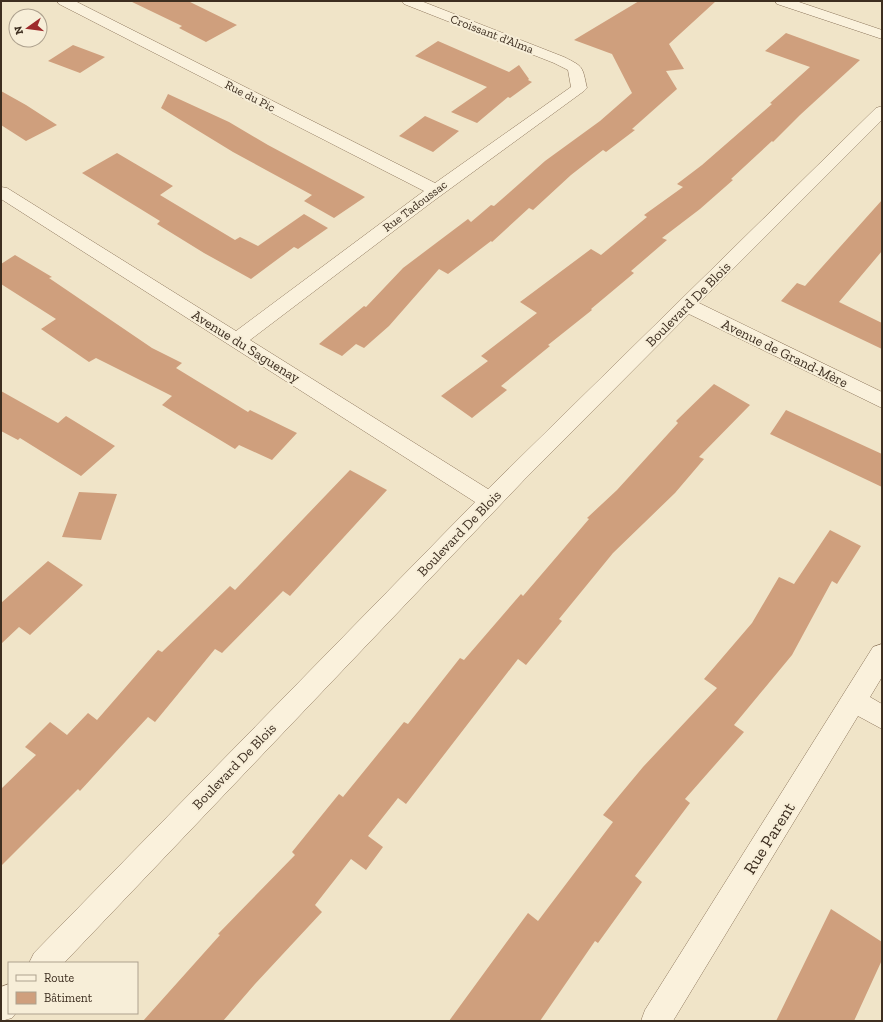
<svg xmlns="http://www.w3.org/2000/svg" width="883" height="1022" font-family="'Zilla Slab',serif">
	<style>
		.building { fill: #cf9f7d }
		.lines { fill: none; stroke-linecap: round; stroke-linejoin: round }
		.minor-casing { stroke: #8d765c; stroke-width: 1 }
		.minor { fill: #faf1dc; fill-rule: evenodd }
		.labels { text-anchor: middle; stroke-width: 4; stroke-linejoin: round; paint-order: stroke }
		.far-street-label { font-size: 12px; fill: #3d2e20; stroke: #f7eed8 }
		.street-label { font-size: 14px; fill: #3d2e20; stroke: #f7eed8 }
		.near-street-label { font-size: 17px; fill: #3d2e20; stroke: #f7eed8 }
	</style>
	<rect width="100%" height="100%" fill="#f0e4c8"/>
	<!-- building -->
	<path class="building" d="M130,1H188L237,25L206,42L179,28L182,26Z
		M639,1H716L669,44L684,69L666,71L677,89L632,129L635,130L606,152L603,150L571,175L533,210L529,208L492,242L491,241L448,274L439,269L389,326L364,348L356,344L342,356L319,344L364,306L366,307L403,268L468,219L471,222L491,205L494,206L545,161L600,121L632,93L612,54L574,40Z
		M786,33L860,60L800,115L773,142L772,141L731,179L733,180L700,209L662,238L667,240L631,271L634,273L591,309L592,310L548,345L550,346L501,386L507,390L472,418L441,396L488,361L481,356L537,313L520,302L591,249L601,255L647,217L644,215L683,187L677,184L702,165L772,104L770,103L810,67L765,51Z
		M438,41L509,72L519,65L529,79L528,80L532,82L510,98L508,97L477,123L451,112L487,87L415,56Z
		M73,45L105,57L80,73L48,61Z
		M1,91L26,105L57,125L26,141L1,125Z
		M168,94L229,122L268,145L365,197L334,218L304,201L312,195L233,152L161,108Z
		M425,116L459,131L433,152L399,136Z
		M117,153L173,186L160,195L235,240L240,237L258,246L304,214L328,228L298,249L294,247L251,279L204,253L157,224L160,221L82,173Z
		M882,200V251L839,302L882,323V349L781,301L797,283L805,286Z
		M15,255L52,277L49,278L152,348L182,363L176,368L248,412L250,410L297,433L272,460L239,445L235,449L162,405L172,396L96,358L89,362L41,329L56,319L1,284V264Z
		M714,384L750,405L699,457L704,459L675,493L613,553L559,619L562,621L526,665L518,659L406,804L398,798L368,836L383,847L366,870L351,859L315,905L322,912L255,984L223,1021H143L220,935L218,934L295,855L292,852L339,794L343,797L404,722L408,724L460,658L464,660L521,594L523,596L589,519L587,518L617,490L678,423L676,421Z
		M1,391L58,423L66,416L115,446L81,476L20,438L18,440L1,431Z
		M786,410L882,454V487L770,434Z
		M350,470L387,490L290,596L283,591L222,653L215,649L155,722L148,717L80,791L78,789L1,866V789L36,755L25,747L50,722L67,735L88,713L97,720L158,650L162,652L230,586L235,590Z
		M79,492L117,494L101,540L62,537Z
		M830,530L861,546L837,584L832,581L792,655L734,725L744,732L685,799L690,803L635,876L642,882L598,943L595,941L540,1021H449L528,913L538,921L613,822L603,815L643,767L717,688L704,679L752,623L779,577L794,584Z
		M48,561L83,585L30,635L19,627L1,644V603Z
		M831,909L882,942V960L854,1021H776Z"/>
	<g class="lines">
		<defs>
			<path id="minor" d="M57,1H75L435,183L571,87L568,70L554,63L404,4L402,1H421L564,57C584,67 582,66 587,88L584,91L432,202L250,340L488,489L876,108L882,106V120L699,303L882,392V408L689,314L524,480L64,963H29L34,953L475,502L1,199V187L7,188L236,331L424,191L59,4Z
				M775,1H796L882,30V39L777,4Z
				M882,644V677L870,697L882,704V729L858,716L673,1021H641L645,1010L873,647Z
				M9,984V1013H16L12,1018L1,1021V987Z"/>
		</defs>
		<!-- minor casing -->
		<use href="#minor" class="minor-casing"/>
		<!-- minor -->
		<use href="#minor" class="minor"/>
	</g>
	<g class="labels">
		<!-- far-street labels -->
		<g class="far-street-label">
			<text transform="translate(492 34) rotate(21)" y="4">Croissant d'Alma</text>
			<text transform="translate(250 96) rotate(27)" y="4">Rue du Pic</text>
			<text transform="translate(415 206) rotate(-37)" y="4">Rue Tadoussac</text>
		</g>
		<!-- street labels -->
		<g class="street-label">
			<text transform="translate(688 304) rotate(-45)" y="5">Boulevard De Blois</text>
			<text transform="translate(246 346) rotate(32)" y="5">Avenue du Saguenay</text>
			<text transform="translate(785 353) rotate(26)" y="5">Avenue de Grand-Mère</text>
			<text transform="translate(459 533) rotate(-46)" y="5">Boulevard De Blois</text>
			<text transform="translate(234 766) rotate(-46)" y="5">Boulevard De Blois</text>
		</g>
		<!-- near-street labels -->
		<g class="near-street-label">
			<text transform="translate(769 838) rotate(-58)" y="6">Rue Parent</text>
		</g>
	</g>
	<!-- border -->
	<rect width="883" height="1022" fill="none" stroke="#3d2e20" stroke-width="4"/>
	<!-- legend -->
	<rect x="8" y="962" width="130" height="52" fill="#f7eed8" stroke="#ada18e"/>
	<rect x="16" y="975" width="20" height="6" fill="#faf1dc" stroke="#ada18e"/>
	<text x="44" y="982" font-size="12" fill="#3d2e20">Route</text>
	<rect x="16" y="992" width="20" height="12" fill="#cf9f7d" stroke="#ada18e"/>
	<text x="44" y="1002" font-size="12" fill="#3d2e20">Bâtiment</text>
	<!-- north arrow -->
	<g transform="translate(28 28) rotate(256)"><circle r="19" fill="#f7eed8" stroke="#ada18e"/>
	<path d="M0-3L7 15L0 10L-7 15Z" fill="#9e2a2b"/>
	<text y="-6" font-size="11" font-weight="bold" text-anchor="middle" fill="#3d2e20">N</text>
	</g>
</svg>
